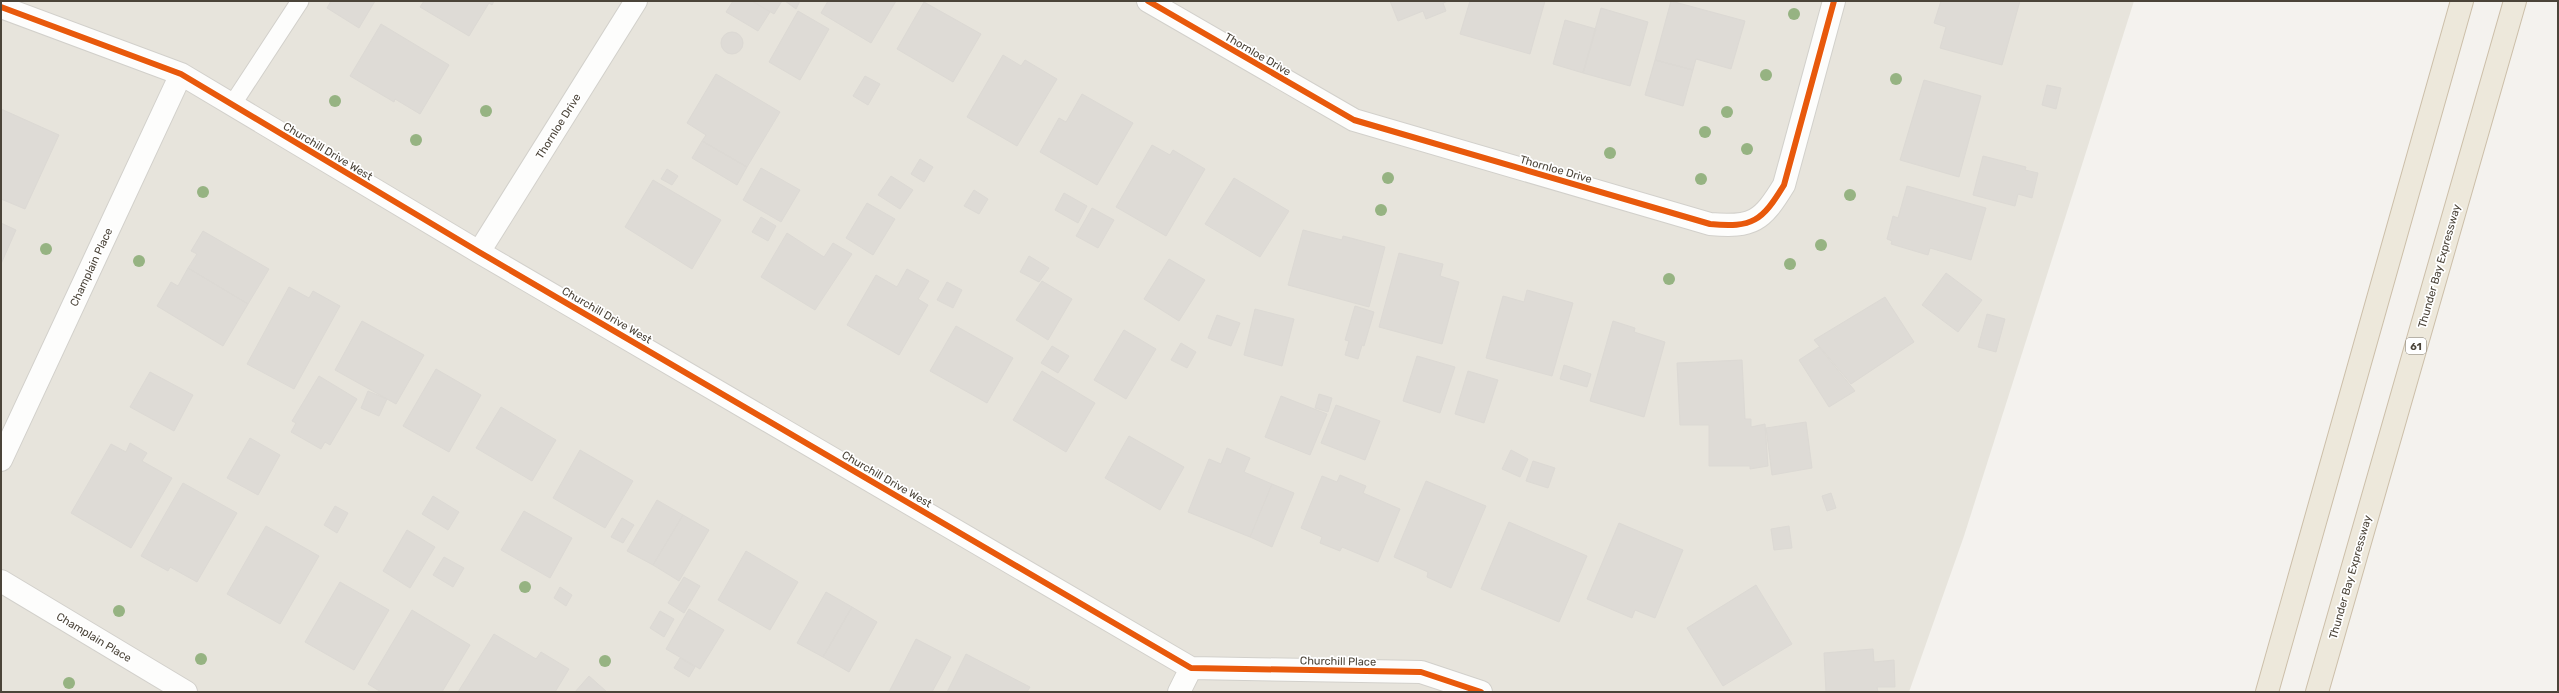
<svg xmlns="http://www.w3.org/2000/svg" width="2559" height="693" font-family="Rubik,sans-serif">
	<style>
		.residential { fill: #e7e4dc }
		.building { fill: #dedbd6; stroke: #dcd9d4 }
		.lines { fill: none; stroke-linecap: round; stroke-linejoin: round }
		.lane-casing { stroke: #d2d0cb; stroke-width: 19 }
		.street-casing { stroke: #d2d0cb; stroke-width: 24 }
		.highway-casing { stroke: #ccbfa9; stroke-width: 24 }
		.lane { stroke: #fdfdfc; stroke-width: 17 }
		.street { stroke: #fdfdfc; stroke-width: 22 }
		.highway { stroke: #ede8db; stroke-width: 22 }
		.cycleway-casing { stroke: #fff; stroke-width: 8 }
		.cycleway { stroke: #e8590c; stroke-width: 6 }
		.tree { fill: #96b382 }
		.labels { text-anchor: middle; stroke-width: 3.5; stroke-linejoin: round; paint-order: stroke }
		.shield { fill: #fff; stroke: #817c74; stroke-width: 1 }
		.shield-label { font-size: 10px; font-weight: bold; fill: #4b4439 }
		.street-label { font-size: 11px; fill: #4b4439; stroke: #fff }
	</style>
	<rect width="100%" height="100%" fill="#f4f2ee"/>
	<!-- residential -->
	<path class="residential" d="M1,1H2134L1964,536L1909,692H1Z"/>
	<!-- building -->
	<path class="building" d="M331,1H375L359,28L327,8Z
		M424,1H494L492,5L489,3L469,36L420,7Z
		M733,1H752L770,12L758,31L726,12Z
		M752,1H782L774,14Z
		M785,1H800L796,9Z
		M828,1H896L871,43L821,13Z
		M1390,1H1448L1443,3L1446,11L1426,19L1423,11L1398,21Z
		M1470,1H1545L1530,54L1460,34Z
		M1671,1L1745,21L1731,69L1696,59L1693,70L1655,60Z
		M1941,1H2020L2002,65L1940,48L1946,27L1934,23Z
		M924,2L981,34L953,82L897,49Z
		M1601,8L1648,22L1630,86L1583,73Z
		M798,11L829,29L800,80L769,62Z
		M1565,20L1596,29L1583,73L1553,64Z
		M381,24L449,65L420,114L395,99L394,102L350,76Z
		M721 43a11 11 0 1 1 22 0a11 11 0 1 1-22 0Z
		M1003,55L1021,66L1025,60L1057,79L1017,146L967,117Z
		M1655,60L1693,70L1683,106L1645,95Z
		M716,74L780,112L747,167L702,141L706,135L687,123Z
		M865,76L880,84L868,105L853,96Z
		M1924,80L1981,96L1959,177L1900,160Z
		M2047,85L2061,88L2056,109L2042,105Z
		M1082,94L1133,123L1097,185L1040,152L1059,118L1066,122Z
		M1,109L59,135L25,209L1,199Z
		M702,141L747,167L737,185L692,158Z
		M1152,145L1170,155L1173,150L1205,169L1166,236L1116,207Z
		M1983,156L2026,167L2025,170L2038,173L2032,198L2018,194L2015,206L1973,195Z
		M920,159L933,167L924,182L911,174Z
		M761,168L800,190L781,222L743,200Z
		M667,169L678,176L672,185L661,179Z
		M891,176L913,190L900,209L878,195Z
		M1234,178L1289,211L1260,257L1205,224Z
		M653,180L721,220L692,269L625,227Z
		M1907,186L1986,208L1971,260L1930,248L1928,255L1891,244L1892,241L1887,239L1893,216L1898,218Z
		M974,190L988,199L979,214L964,206Z
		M1064,193L1087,206L1078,223L1055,210Z
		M867,203L895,219L873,255L846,238Z
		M1092,208L1114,220L1098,248L1076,236Z
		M761,217L776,226L768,241L752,232Z
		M1,223L16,230L1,264Z
		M1303,230L1342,240L1343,236L1385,247L1369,307L1288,285Z
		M203,231L269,269L248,304L188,268L197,254L191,251Z
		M787,233L824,257L833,243L852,254L815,310L761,277Z
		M1399,253L1443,264L1440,276L1459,282L1442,344L1379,327Z
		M1029,256L1049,268L1039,282L1020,272Z
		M1169,259L1205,280L1179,321L1144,299Z
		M188,268L248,304L223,346L157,306L171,282L178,286Z
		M907,269L929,281L918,299L928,305L899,355L847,325L876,275L897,287Z
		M1946,273L1982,300L1958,332L1922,305Z
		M1042,281L1072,299L1048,340L1016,320Z
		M947,282L962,290L953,308L937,300Z
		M289,287L309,298L313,291L340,306L294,389L247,364Z
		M1527,290L1573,303L1552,376L1486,358L1503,296L1524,302Z
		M1885,297L1914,342L1851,384L1814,340Z
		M1355,306L1374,312L1364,346L1362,345L1358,359L1345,355L1349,341L1345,340Z
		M1255,309L1294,319L1282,366L1244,355Z
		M1987,314L2005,319L1996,352L1978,347Z
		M1217,315L1240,323L1231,346L1208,338Z
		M362,321L424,355L396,404L335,370Z
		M1613,321L1635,328L1634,332L1665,342L1644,417L1590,401Z
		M956,326L1013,358L987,403L930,371Z
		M1124,330L1156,349L1126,399L1094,380Z
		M1181,343L1196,352L1187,368L1171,360Z
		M1052,346L1069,356L1058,373L1041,363Z
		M1819,347L1855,391L1829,407L1799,360Z
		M1417,356L1455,367L1440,413L1403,401Z
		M1742,360L1745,419H1751V427L1765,424L1768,466L1750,469V466H1709V425H1680L1677,363Z
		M1564,365L1591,374L1587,387L1560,379Z
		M436,369L481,395L449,452L403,426Z
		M1042,371L1095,403L1066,452L1013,420Z
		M1468,371L1498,380L1484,423L1455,414Z
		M150,372L193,395L174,431L130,407Z
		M319,376L357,399L330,445L325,442L321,449L291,432L296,423L292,421Z
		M368,391L387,399L379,416L361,408Z
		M1319,394L1332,398L1328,412L1315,408Z
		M1281,396L1327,414L1310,455L1265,437Z
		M1336,405L1380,421L1365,460L1321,443Z
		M501,407L556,440L532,481L476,448Z
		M1806,422L1812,468L1772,475L1766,428Z
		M1129,436L1184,467L1160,510L1105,478Z
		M250,438L280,455L258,495L227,478Z
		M130,443L147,453L142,461L172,478L131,548L71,513L111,444L126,452Z
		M1227,448L1250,458L1244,472L1272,484L1250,537L1188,512L1209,459L1221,464Z
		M580,450L633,481L605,528L553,498Z
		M1511,450L1528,459L1520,477L1502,469Z
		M1533,461L1555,468L1548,488L1526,481Z
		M1340,475L1366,486L1363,493L1400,509L1378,562L1342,547L1340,551L1320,543L1322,537L1301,528L1322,476L1337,482Z
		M1426,481L1486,506L1451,588L1427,577L1428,572L1394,557Z
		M183,483L237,513L197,582L170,567L168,571L141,556Z
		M1272,484L1294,493L1272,547L1250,537Z
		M1831,493L1836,508L1827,511L1822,496Z
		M433,496L459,512L448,530L422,514Z
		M657,500L683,515L653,565L627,551Z
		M335,506L348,513L337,533L324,525Z
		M524,511L572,538L550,578L501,550Z
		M683,515L709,530L679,581L653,565Z
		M622,518L634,525L623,543L611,537Z
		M1509,522L1587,556L1559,622L1481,589Z
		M1619,523L1683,550L1655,618L1635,610L1632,618L1587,599Z
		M266,526L319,556L280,624L227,594Z
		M1789,526L1792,548L1774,550L1771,529Z
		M407,530L435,547L410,588L383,571Z
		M746,551L798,582L770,630L718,600Z
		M444,557L464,568L453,587L433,575Z
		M684,577L700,586L684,613L668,603Z
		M340,582L389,610L354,670L305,642Z
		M1756,585L1792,644L1723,686L1687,628Z
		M560,587L572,595L566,606L554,598Z
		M826,592L852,607L823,657L797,643Z
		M852,607L877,622L849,672L823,657Z
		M689,609L724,630L700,669L666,649Z
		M412,610L470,645L442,692H381L368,684Z
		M660,611L674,619L664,637L650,628Z
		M494,634L536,659L541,652L569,669L555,692H458Z
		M916,639L951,657L932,692H889Z
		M1873,649L1874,662L1894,660L1895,687H1877L1878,692H1826L1824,653Z
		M966,654L1030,687L1027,692H947Z
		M680,658L695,667L689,677L674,668Z
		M589,676L607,692H575Z"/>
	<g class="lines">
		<defs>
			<path id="lane" d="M232,105L300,1"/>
			<path id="street" d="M1148,1L1354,120L1710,224C1753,228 1762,221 1784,185L1834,1
				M1,7L181,74L479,252L1191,668L1421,672L1481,692
				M479,252L636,1
				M1,460L181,74
				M1,581L186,692
				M1179,692L1191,668"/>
			<path id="highway" d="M2267,692L2462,1
				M2317,692L2515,1"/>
		</defs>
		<!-- lane casing -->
		<use href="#lane" class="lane-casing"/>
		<!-- street casing -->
		<use href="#street" class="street-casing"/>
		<!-- highway casing -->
		<use href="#highway" class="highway-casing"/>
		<!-- lane -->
		<use href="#lane" class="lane"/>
		<!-- street -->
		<use href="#street" class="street"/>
		<!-- highway -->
		<use href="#highway" class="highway"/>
		<defs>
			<path id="cycleway" d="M1148,1L1354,120L1710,224C1753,228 1762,221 1784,185L1834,1
				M1,7L181,74L479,252L1191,668L1421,672L1481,692"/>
		</defs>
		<!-- cycleway casing -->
		<use href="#cycleway" class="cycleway-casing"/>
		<!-- cycleway -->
		<use href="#cycleway" class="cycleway"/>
	</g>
	<!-- trees -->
	<g class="tree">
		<circle cx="1794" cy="14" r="6"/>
		<circle cx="1766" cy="75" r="6"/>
		<circle cx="1896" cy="79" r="6"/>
		<circle cx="335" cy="101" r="6"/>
		<circle cx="486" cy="111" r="6"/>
		<circle cx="1727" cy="112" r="6"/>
		<circle cx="1705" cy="132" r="6"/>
		<circle cx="416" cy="140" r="6"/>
		<circle cx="1747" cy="149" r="6"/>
		<circle cx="1610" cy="153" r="6"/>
		<circle cx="1388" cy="178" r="6"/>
		<circle cx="1701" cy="179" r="6"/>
		<circle cx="203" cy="192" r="6"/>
		<circle cx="1850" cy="195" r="6"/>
		<circle cx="1381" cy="210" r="6"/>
		<circle cx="1821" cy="245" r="6"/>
		<circle cx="46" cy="249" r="6"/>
		<circle cx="139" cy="261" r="6"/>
		<circle cx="1790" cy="264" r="6"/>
		<circle cx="1669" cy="279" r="6"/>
		<circle cx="525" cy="587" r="6"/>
		<circle cx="119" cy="611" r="6"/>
		<circle cx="201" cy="659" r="6"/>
		<circle cx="605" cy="661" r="6"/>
		<circle cx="69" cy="683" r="6"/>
	</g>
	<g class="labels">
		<!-- shield labels -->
		<rect class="shield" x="2406" y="338" width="20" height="16" rx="3"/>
		<g class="shield-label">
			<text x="2416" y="350">61</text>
		</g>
		<!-- street labels -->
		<g class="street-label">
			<text transform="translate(1258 54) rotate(30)" y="4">Thornloe Drive</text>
			<text transform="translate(558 126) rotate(-58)" y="4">Thornloe Drive</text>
			<text transform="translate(328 151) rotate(31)" y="4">Churchill Drive West</text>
			<text transform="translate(1556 169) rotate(16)" y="4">Thornloe Drive</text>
			<text transform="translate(2439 266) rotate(-74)" y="4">Thunder Bay Expressway</text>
			<text transform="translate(91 267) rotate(-65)" y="4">Champlain Place</text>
			<text transform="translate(607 315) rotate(30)" y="4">Churchill Drive West</text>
			<text transform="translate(887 479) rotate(30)" y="4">Churchill Drive West</text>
			<text transform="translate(2350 577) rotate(-74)" y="4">Thunder Bay Expressway</text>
			<text transform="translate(94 637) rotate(31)" y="4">Champlain Place</text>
			<text transform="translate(1338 661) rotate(1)" y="4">Churchill Place</text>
		</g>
	</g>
	<!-- border -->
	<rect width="2559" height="693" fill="none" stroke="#4b4439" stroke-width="4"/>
</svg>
